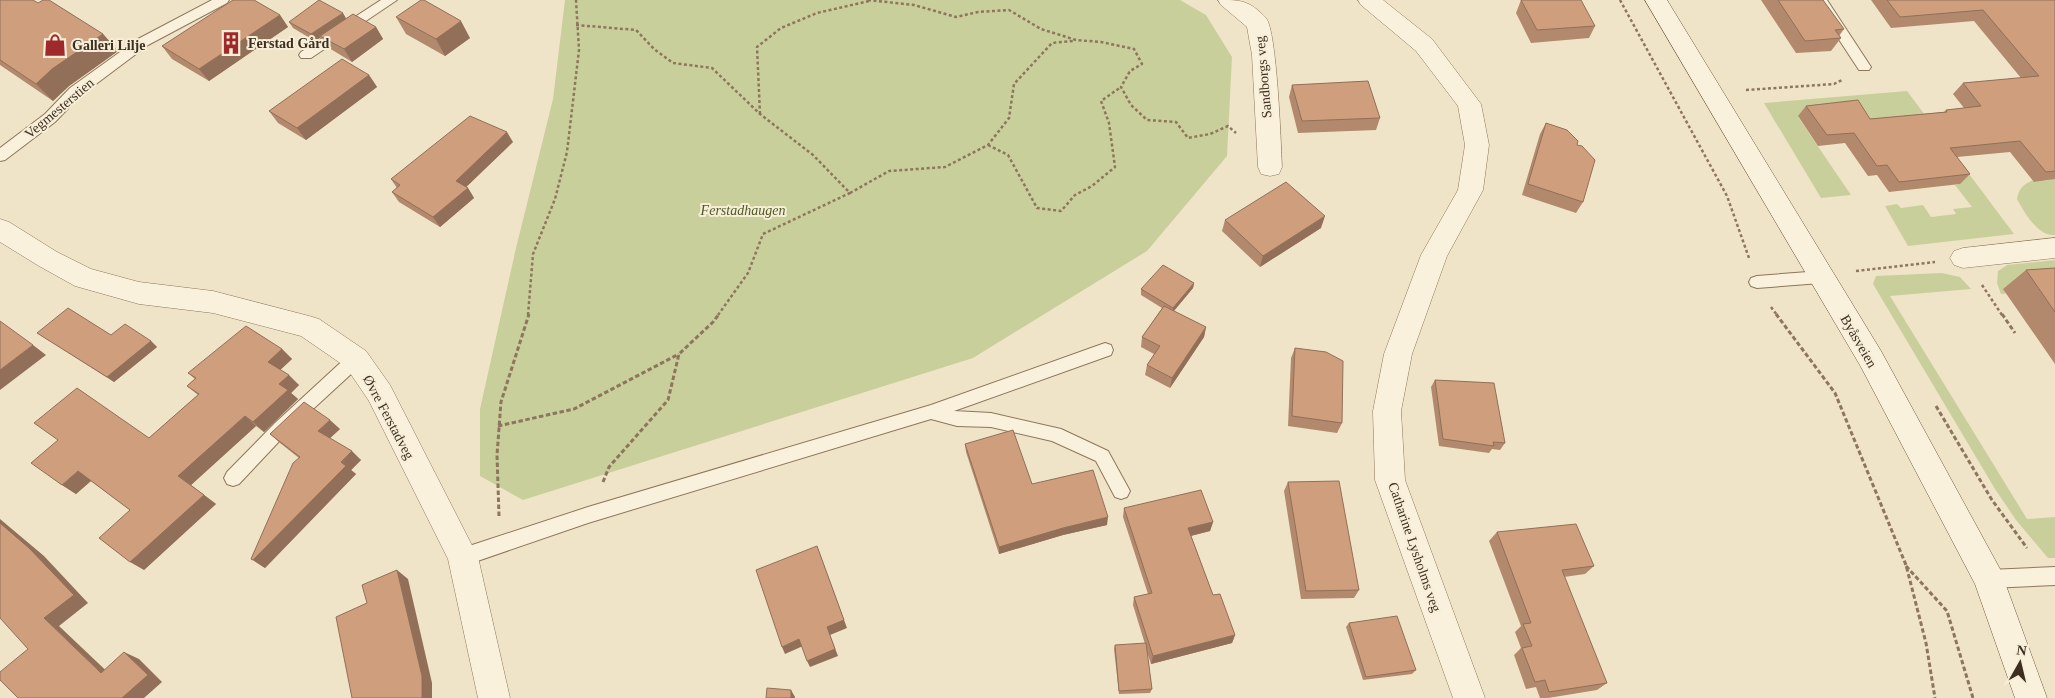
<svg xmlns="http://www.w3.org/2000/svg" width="2055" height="698" font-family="Georgia,serif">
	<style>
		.green { fill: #c9cf9b }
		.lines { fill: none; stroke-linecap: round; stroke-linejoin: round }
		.service-casing { stroke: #8d765c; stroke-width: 2 }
		.minor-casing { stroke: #8d765c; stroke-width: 1 }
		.secondary-casing { stroke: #6f573f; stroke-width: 1 }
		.path-far1 { stroke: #8d765c; stroke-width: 2.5; stroke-dasharray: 3 2.5; stroke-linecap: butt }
		.path { stroke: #8d765c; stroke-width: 3; stroke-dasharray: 4.5 2.5; stroke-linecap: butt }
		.service { fill: #faf1dc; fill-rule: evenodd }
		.minor { fill: #faf1dc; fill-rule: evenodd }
		.secondary { fill: #faf1dc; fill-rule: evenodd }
		.wall { fill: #b2896c }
		.shaded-wall { fill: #916f58 }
		.building { fill: #cf9f7d; stroke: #916f58 }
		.labels { text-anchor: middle; stroke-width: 4; stroke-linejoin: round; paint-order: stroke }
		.poi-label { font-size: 14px; font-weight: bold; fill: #3d2e20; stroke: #f7eed8; text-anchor: start }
		.street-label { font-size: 14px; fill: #3d2e20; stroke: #f7eed8 }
		.park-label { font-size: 14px; font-style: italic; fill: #4d5a26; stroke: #f7eed8 }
	</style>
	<rect width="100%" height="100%" fill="#f0e4c8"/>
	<!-- green -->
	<path class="green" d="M565,0H1180L1206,15L1232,57L1227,156L1147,251L973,358L523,500L480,476V409L516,248L553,99Z
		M1907,91L2014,234L1908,246L1885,206L1897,204L1901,208L1923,205L1931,217L1956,214L1953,209L1972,207L1955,185L1959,184L1798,117L1851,195L1821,198L1764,103Z
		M2055,176V235C2038,237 2024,212 2017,199C2019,188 2023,185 2033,180L2034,182L2050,180Z
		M2055,260V290L2001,294L1997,283L1998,271L2007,265Z
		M1942,273L1960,277L1971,289L1890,296L2027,519L2055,517V558H2048L2016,520L1995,489L1873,284L1876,276Z"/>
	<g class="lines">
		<defs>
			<path id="service" d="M212,0H229L227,3L148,45L80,96L55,122L5,160L0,161V148L45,114L70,88L138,39Z
				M381,0H397L311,58H301L299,55L301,52Z
				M1813,0H1827L1869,64L1871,67L1869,70H1859Z
				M1821,271L1827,273L1829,277L1827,281L1821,283L1757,288L1751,286L1749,282L1751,278L1757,276Z
				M1105,343L1111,345L1113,350L1111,355L954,411L991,413L1061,429L1108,451L1130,491L1127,497L1121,499L1115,497L1096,461L1052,441L991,427L957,426L931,419L588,523L463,566L457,563L454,557L457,551L463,548L588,507L931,405Z
				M356,352L362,354L364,359L362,364L287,433L239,484L233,486L227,484L224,478L227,472L275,423L350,354Z
				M2055,567V585L1989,588L1983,585L1980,579L1983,573L1989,570Z"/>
			<path id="minor" d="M1218,0C1241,0 1249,0 1266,18C1277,31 1281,144 1282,167L1279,174L1270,176L1261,174L1258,167L1252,55L1247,27L1221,5Z
				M1358,0H1383L1432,39L1481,104L1489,145L1483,190L1447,256L1412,354L1401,411L1405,480L1485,698H1453L1375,480L1373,411L1384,354L1421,255L1458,190L1465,145L1458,106L1416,51L1361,5Z
				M0,219L9,222L57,252L91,269L139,282L213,291L309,316L319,319L366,351L390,385L478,557L510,698H478L448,559L369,401L346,367L301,336L213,313L139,304L75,286L39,266L0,242Z
				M2055,238V258L1963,268L1954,265L1950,258L1954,251L1963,248Z"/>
			<path id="secondary" d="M1645,0H1667L1881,351L2000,569L2047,698H2015L1975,584L1861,367Z"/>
		</defs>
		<!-- service casing -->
		<use href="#service" class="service-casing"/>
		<!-- minor casing -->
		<use href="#minor" class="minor-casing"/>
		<!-- secondary casing -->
		<use href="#secondary" class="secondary-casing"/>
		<!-- path-far1 -->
		<path class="path-far1" d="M868,0L914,5L956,17L978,12L1009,10L1041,29L1076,40L1101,42L1134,49L1142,64L1130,71L1121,87L1131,105L1147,120L1176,122L1188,138L1210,134L1228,126L1236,133
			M1620,0L1727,196L1749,258
			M576,25L636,30L654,49L673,63L712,68L760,114L813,155L850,193L763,234L748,273L718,315
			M1746,90L1834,84L1842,80
			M760,114L757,47L781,28L817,13L869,1
			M988,145L1008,155L1037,208L1061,211L1075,195L1092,186L1115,167L1109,123L1101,101L1121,87
			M850,193L889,171L945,167L988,145L1009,118L1014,84L1052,43L1073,41
			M1856,271L1935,262
			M1982,285L2002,315
			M1771,307L1777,315
			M528,315L533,254L555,199L567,152L579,50L576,0"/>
		<!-- path -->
		<path class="path" d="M1776,314L1835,393L1906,565L1926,643L1935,698
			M2002,314L2015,333
			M1936,406L1992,500L2027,548
			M498,426L574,409L679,354
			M603,482L609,467L668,400L679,354L713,322L719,314
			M499,516L497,455L501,402L529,314
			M1906,566L1947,611L1973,698"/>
		<!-- service -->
		<use href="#service" class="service"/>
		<!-- minor -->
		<use href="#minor" class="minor"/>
		<!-- secondary -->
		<use href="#secondary" class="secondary"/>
	</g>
	<!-- wall -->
	<path class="wall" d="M0,0L38,3L103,34L118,51L69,86L53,101L0,65Z
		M1521,0L1595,26L1589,38L1531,43L1516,13Z
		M1761,0H1823L1844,29L1839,36L1841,38L1831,51L1796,53Z
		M1871,0H2055V179L2034,182L2010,152L1957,157L1970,174L1960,184L1889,192L1877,175L1868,176L1845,143L1818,146L1798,116L1806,106L1870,119L1944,112L1946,110L1964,108L1953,94L1963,83L2021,78L1974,21L1891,28Z
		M280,15L288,27L209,81L172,59L162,46Z
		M396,17L470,38L445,56L406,34Z
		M346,19L376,27L383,39L352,62L329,48L321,37L315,41L293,28L289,22Z
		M369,75L377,87L306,140L278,123L269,111Z
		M1292,85L1380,118L1376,130L1298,133L1289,97Z
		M1546,123L1577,145L1583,202L1576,213L1522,195L1540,134Z
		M513,142L466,187L468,188L474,198L440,227L399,202L392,192L397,188L391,179Z
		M1225,220L1321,228L1260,267L1222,231Z
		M2055,268V364L2003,289L2026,270Z
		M1194,283L1193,288L1174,311L1206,327L1204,337L1170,388L1145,375L1147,365L1154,354L1141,347L1142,337L1162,308L1141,295V289Z
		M37,333L151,341L157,347L114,382L45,338Z
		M1295,348L1342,423L1337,433L1288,426L1291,358Z
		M282,349L292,359L280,370L299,385L291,393L298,399L264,432L256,426L191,485L216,504L144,570L130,510L91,481L76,494L62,485L149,438L198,395L187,386L195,379L188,373Z
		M1435,380L1505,443L1500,450L1492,449L1489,453L1439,446L1431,387Z
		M340,429L330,438L361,460L351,470L356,474L265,568L251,559L299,458L280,443L270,434Z
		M965,444L1032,484L1107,525L1063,535L999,554L966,452Z
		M1288,482L1359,590L1354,598L1301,599L1284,491Z
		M1124,508L1213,522L1210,531L1191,536L1213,595L1235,635L1232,643L1151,664L1147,652L1152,689L1150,693L1119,694L1114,649L1115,645L1145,644L1133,605L1134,597L1148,594L1123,517Z
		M1497,532L1594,566L1585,574L1564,577L1607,683L1597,690L1548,698H1540L1536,687L1526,689L1514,655L1521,648L1515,632L1521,626L1489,541Z
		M1349,623L1416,670L1412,674L1363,680L1346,627Z"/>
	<!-- shaded-wall -->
	<path class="shaded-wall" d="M343,13L347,20L315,41L311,34Z
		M280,15L288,27L209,81L199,69Z
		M461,21L470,38L445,56L436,39Z
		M376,27L383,39L352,62L344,49Z
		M103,34L118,51L69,86L53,101L36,84L52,69Z
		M369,75L377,87L306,140L297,128Z
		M507,132L513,142L462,191L456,181Z
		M468,188L474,198L440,227L433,217Z
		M1325,216L1321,228L1260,267L1263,256Z
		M1194,283L1193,288L1172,313L1173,308Z
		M1206,327L1204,337L1170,388L1172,378Z
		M151,341L157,347L114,382L107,377Z
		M33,345L46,355L0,390V370Z
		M282,349L292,359L278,372L268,362Z
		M289,375L299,385L291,393L298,399L264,432L253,422L279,384Z
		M245,416L256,426L191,485L178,476Z
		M330,420L340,429L328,440L318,431Z
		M352,451L361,460L351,470L356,474L265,568L253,560Z
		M78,471L92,480L76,494L62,485Z
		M204,495L216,504L144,570L130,562Z
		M1108,517L1107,525L1063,535L999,554V547L1063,528Z
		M0,519L44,556L88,603L59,626L116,680L101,673L44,618L0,523Z
		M1213,522L1210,531L1186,537L1188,528Z
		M817,546L847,628L830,635L838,656L810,667L807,661L827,627Z
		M397,570L408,579L432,683V698H422Z
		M1235,635L1232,643L1151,664L1153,656Z
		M799,639L803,646L785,654L782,647Z
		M124,652L139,659L162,682L144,698H122Z
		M791,690L795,697V698H791Z"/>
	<!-- building -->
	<path class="building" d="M0,0H33L38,3L43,0H49L103,34L52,69L36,84L0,60Z
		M233,0H254L280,15L199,69L162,46Z
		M319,0L343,13L311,34L289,22Z
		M421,0H424L461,21L436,39L396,17Z
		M1521,0H1581L1595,26L1537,30Z
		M1778,0H1823L1844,29L1835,30L1841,38L1805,41Z
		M1887,0H2055V171L2046,172L2020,141L1950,148L1970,174L1899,182L1887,165L1877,166L1854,133L1827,135L1806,106L1858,100L1870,119L1947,112L1946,110L1981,106L1963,83L2039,76L1983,10L1900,17Z
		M353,14L376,27L344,49L320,36Z
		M342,59L369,75L297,128L269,111Z
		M1368,81L1380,118L1302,121L1292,85Z
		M470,116L507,132L456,181L468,188L433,217L392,192L400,185L391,179Z
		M1546,123L1567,130L1578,141L1577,145L1582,146L1595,160L1583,202L1528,184Z
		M1286,182L1325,216L1263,256L1225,220Z
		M1163,265L1194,283L1173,308L1141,289Z
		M2055,268V312L2026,270Z
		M1164,306L1206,327L1172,378L1147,365L1160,346L1142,337Z
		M68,308L111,335L125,324L151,341L107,377L37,333Z
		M0,321L33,345L0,370Z
		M246,326L282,349L268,362L289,375L279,384L288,390L253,422L245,416L178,476L204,495L130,562L99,538L130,510L78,471L62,485L31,463L58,440L34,423L77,388L149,438L199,394L187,386L196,378L188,373Z
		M1295,348L1326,352L1343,361L1342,423L1292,416Z
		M1435,380L1494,383L1505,443L1493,442L1494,446L1443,439Z
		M304,402L330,420L318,431L352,451L341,462L346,466L253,560L251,559L293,463L300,457L270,434Z
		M1013,430L1032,484L1093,470L1108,517L1063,528L999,547L965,444Z
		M1339,481L1359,590L1306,591L1288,482Z
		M1201,490L1213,522L1188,528L1213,595L1220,594L1235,635L1153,656L1134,597L1152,593L1124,508Z
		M0,523L29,548L74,595L44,618L101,673L124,652L148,675L122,698H18L0,680V672L28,649L0,618Z
		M1576,524L1594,566L1562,570L1607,683L1549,692L1545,680L1535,682L1522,648L1532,646L1523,624L1531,623L1497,532Z
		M817,546L844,620L827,627L835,649L807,661L799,639L782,647L756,570Z
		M397,570L422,676V698H352L336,617L367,603L362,585Z
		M1397,616L1416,670L1366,677L1349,623Z
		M1146,643L1152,689L1119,691L1115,645Z
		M767,688L791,690V698H766Z"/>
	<!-- icons -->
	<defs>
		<symbol id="building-bare" viewBox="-9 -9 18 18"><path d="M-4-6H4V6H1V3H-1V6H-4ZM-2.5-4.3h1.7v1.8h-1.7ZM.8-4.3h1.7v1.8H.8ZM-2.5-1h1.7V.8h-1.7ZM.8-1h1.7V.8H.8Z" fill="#9e2a2b" stroke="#f7eed8" stroke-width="2.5" paint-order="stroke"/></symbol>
		<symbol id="shop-bare" viewBox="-9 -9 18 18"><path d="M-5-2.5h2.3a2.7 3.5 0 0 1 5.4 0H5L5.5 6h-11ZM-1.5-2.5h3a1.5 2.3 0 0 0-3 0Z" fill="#9e2a2b" stroke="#f7eed8" stroke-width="2.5" paint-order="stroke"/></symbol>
	</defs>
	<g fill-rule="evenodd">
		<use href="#building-bare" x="215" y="27" width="32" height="32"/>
		<use href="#shop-bare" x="39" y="29" width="32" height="32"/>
	</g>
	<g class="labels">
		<!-- poi labels -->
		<g class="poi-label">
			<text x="248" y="48">Ferstad Gård</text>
			<text x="72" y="50">Galleri Lilje</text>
		</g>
		<!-- street labels -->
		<g class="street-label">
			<text transform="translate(1263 77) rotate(-95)" y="5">Sandborgs veg</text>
			<text transform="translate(59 108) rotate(-40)" y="5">Vegmesterstien</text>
			<text transform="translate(1859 341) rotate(60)" y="5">Byåsveien</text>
			<text transform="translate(389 417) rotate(62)" y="5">Øvre Ferstadveg</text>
			<text transform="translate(1415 547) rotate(71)" y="5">Catharine Lysholms veg</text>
		</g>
		<!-- park labels -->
		<g class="park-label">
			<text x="743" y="215">Ferstadhaugen</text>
		</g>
	</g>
	<!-- north arrow -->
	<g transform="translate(2020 663) rotate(8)" stroke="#f7eed8" stroke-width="4" paint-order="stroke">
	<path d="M0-4L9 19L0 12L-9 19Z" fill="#3d2e20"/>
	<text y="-8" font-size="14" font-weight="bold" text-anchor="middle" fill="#3d2e20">N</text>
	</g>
</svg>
